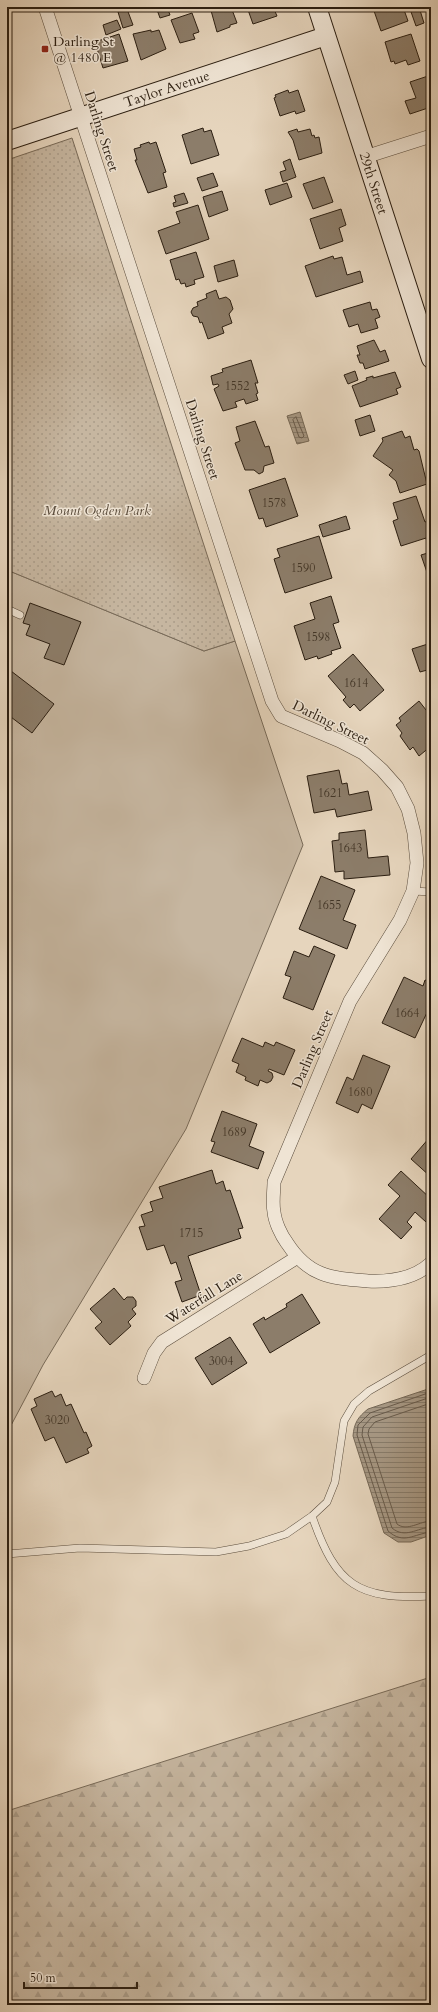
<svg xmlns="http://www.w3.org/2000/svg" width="438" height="2012" font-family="Cardo,serif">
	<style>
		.green { fill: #c6b6a0; stroke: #786a58 }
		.forest { fill: url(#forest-firs); stroke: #786a58 }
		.park { fill: url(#park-dots); stroke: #786a58 }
		.water { fill: url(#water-rules); stroke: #756755 }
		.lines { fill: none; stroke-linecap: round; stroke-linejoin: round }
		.shore { stroke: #685a4a; stroke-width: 1 }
		.building { fill: #8c7d6a; stroke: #2b1e11 }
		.lane-casing { stroke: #5a4c3c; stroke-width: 8 }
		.street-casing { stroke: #5a4c3c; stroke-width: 14 }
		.secondary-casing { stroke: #2b1e11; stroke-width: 20 }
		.lane { stroke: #efe4d4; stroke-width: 7 }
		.street { stroke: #efe4d4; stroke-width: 13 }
		.secondary { stroke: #efe4d4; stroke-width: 18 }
		.poi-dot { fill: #8f2418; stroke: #efe4d4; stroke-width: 1.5 }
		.labels { text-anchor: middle; stroke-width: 3; stroke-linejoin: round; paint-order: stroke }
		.number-label { font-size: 12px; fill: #433627 }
		.poi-label { font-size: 14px; fill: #2b1e11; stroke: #efe4d4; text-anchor: start }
		.street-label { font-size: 14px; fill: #2b1e11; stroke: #efe4d4 }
		.park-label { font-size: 14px; font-style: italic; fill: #5a4c3c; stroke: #efe4d4 }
	</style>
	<defs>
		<pattern id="forest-firs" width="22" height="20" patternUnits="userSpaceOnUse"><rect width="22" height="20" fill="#c6b6a0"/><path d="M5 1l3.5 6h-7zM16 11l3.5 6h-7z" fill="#aa9c89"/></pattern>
		<pattern id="park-dots" width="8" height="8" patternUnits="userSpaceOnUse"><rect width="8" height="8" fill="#c6b6a0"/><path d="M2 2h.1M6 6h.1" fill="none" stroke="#aa9c89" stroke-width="1.8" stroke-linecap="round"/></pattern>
		<pattern id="water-rules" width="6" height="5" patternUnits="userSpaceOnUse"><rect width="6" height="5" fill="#a69783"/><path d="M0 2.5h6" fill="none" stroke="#877b6a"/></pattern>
	</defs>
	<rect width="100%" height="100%" fill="#e6d5bd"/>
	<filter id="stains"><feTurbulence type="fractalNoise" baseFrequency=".005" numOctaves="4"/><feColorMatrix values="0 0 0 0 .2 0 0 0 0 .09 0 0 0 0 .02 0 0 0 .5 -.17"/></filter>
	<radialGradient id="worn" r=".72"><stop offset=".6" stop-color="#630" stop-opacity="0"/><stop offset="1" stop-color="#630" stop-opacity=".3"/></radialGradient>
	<!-- green -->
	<path class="green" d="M7,570L204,651L235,641L303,845L186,1129L43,1365L7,1433Z"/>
	<!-- forest -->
	<path class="forest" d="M431,1677V2005H7V1811Z"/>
	<!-- park -->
	<path class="park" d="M72,138L235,641L204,651L7,570V160Z"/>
	<!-- water -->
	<path class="water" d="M300,412L309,441L297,444L287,416Z
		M431,1388V1535L411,1542H398L384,1533L353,1436C354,1423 358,1417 368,1409Z"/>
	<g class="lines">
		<!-- shore -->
		<path class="shore" d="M296,417L304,436L302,438L299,437L293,420Z
			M431,1392L370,1413L358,1425L357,1435L388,1531C404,1545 413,1534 431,1532
			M431,1397L372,1417L363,1427L362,1435L392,1528C405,1539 417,1528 431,1527
			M431,1403L375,1422L369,1429L368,1434L397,1524C407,1532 420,1521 431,1521"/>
	</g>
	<!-- building -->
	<path class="building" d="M156,7H167L170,15L160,18Z
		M210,7H231L237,23L230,25V27L217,32Z
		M247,7H278V8L274,9L277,16L253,24Z
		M403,7L408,21L381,31L373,8Z
		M419,7L424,23L416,26L410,9Z
		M127,9L133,25L123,28L118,12Z
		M192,13L199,32L193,34L195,39L180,43L171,20Z
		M117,20L121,29L106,35L103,25Z
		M151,30V32L159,30L166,49L141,60L133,34Z
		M119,34L128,61L103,68L95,42Z
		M411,34L420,61L408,65L406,60L395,64L394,61L391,62L385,42Z
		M428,76L429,82L431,81V107L410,114L405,101L416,98L410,82Z
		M288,90L289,93L298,90L305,111L296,114L295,111L280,116L274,98L276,97L275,95Z
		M203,128L204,132L211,130L219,155L191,164L182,135Z
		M297,129L298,132L310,129L312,136L314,135L315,138L319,137L322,153L299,160L293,140L288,132Z
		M149,142L150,144L156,142L166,172L163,173L167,187L148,193L135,160H137L134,149L141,147L140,145Z
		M290,159L296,177L283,182L280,172L286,170L283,162Z
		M213,173L218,186L202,191L197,178Z
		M324,177L333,202L313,209L303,184Z
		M287,183L292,197L270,205L265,190Z
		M222,191L228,210L209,217L203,197Z
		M184,193L188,203L174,207L173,203L176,202L174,196Z
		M198,205L209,239L166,254L158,231L180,223L176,212Z
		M341,209L346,225L339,228L343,241L320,249L310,219Z
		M196,252L204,277L194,280L195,284L186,287L185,283L181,284L179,279L176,280L170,260Z
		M333,256L334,259L342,257L347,275L360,271L363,282L316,297L305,266Z
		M234,260L238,276L218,282L214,266Z
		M216,290L219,299L226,297L230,300L233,309L229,314L232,323L222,327L224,333L208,339L202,322L200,323L198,317L193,316L191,312L193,308L198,306L197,302L207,298L206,294Z
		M370,302L372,310L377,309L380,317L375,319L378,328L361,333L358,324L349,327L343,310Z
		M374,340L380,352L385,350L389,361L365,369L363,363H360L357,355H360L357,346Z
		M251,360L258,383H255L258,393L256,394L258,400L246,404L244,399L235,402L237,407L223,411L214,389L219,386L218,384L213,385L211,376L223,372L222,369Z
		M355,371L358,380L348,384L344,375Z
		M395,372L401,387L396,389L398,394L360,407L352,386L367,380L366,378L373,376V378Z
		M370,415L375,431L360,436L355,420Z
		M255,421L265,447L269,446L274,463L264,466L263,472L259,474L254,470H245L235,443L240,441L236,427Z
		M402,431L405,438L410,436L414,450L417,449L419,451L427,484L400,493L396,481L389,475L393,470L373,456L383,441L382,438Z
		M285,478L298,516L266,527L263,518L259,519L249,490Z
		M416,496L425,522L431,520V540L427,542L426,538L401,546L393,521L398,519L393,503Z
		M346,516L350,529L323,537L319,525Z
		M319,536L332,578L285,593L274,559L280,557L277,549Z
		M431,552V584L421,555Z
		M331,596L339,622L333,624L341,648L331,651L332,654L318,659L317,656L305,660L294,626L315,619L310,603Z
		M30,603L81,622L64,665L44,658L50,644L26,635L30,625L23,623Z
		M431,643V669L420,672L412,649Z
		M353,654L384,690L360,711L354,704L350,708L343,700L346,697L328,676Z
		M11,671L54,704L32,733L7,714V677Z
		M419,701L430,715L431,714V746L419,756L413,747L410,750L400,736L402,733L396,725L401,721L399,718Z
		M339,770L342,784L347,783L349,795L368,791L372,810L337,817L335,809L314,813L307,776Z
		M365,830L368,858L388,856L390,875L344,879V871L335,872L332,841L339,840V833Z
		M321,876L355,890L343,920L356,925L347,949L299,929Z
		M314,946L335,955L313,1010L283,998L291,977L285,975L294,951L309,957Z
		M404,977L423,986L425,980L431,982V1004L415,1038L382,1023Z
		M242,1038L263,1047L265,1042L274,1046L276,1042L295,1050L284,1075L269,1069L268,1071L272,1073L273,1077L271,1081L267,1083L260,1080L258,1086L245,1080L246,1077L236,1072L239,1064L232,1061Z
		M363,1055L390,1066L372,1109L362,1104L358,1113L336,1103L347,1077L353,1080Z
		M222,1111L257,1124L249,1146L264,1152L258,1169L211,1152L215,1142L211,1141Z
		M430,1137L431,1138V1177L411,1159Z
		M212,1170L216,1184L223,1181L226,1191L230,1190L243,1228L238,1229L241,1238L188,1256L201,1295L182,1302L175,1282L182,1280L176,1262L171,1264L164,1245L147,1250L139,1227L145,1226L141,1215L153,1211L150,1202L163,1198L159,1187Z
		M401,1171L431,1199V1216L426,1222L415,1212L407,1222L412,1227L401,1239L379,1219L400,1196L388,1185Z
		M114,1288L124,1300L127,1297H133L136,1301V1306L132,1309L136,1314L128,1322L131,1326L110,1345L95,1328L102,1322L90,1309Z
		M302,1294L320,1323L270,1353L253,1324L264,1317L265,1320L287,1307L286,1304Z
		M230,1337L247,1363L212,1385L195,1358Z
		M52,1391L55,1397L61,1394L66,1406L71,1404L84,1433L86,1432L92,1446L87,1449L89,1453L66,1463L54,1437L45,1441L31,1409L37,1406L34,1399Z"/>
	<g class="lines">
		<defs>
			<path id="lane" d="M7,609L20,615
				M413,891L431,892
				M312,1516C336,1586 358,1600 431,1596
				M7,1554L80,1548L216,1552L249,1546L286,1534L312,1516L327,1502L335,1482L344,1421L354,1404L369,1391L431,1355"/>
			<path id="street" d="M45,7L272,701L281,716L340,741L363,753L382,770L397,787L408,809L414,833L417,863L413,891L400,920L350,1001L274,1182C274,1191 272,1203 274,1212C275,1222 281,1235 287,1243C309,1277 331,1278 368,1281C390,1282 414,1279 431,1263
				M365,157L431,136
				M144,1378L154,1353L162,1342L296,1258"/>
			<g id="secondary">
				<path id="s1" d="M317,7L431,359"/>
				<path id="s2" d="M7,141L326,36"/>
			</g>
		</defs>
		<!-- lane casing -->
		<use href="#lane" class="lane-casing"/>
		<!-- street casing -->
		<use href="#street" class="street-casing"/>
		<!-- secondary casing -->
		<use href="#secondary" class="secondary-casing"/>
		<!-- lane -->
		<use href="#lane" class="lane"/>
		<!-- street -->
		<use href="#street" class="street"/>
		<!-- secondary -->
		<use href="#secondary" class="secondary"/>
	</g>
	<!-- markers -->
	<rect class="poi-dot" x="41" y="45" width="8" height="8" rx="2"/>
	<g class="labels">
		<!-- number labels -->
		<g class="number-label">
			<text x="237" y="390">1552</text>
			<text x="274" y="507">1578</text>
			<text x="303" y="572">1590</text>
			<text x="318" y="641">1598</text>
			<text x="356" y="687">1614</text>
			<text x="330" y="797">1621</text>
			<text x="350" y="852">1643</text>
			<text x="329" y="909">1655</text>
			<text x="407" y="1017">1664</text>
			<text x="360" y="1096">1680</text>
			<text x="234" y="1136">1689</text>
			<text x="191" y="1237">1715</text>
			<text x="221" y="1365">3004</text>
			<text x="57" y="1424">3020</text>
		</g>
		<!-- poi labels -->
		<g class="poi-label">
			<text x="53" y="46">Darling St<tspan x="53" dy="16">@ 1480 E</tspan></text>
		</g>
		<!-- street labels -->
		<g class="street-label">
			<text dy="5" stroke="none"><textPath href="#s2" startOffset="168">Taylor Avenue</textPath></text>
			<text transform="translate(102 131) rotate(72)" y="5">Darling Street</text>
			<text dy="5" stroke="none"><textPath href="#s1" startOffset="185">29th Street</textPath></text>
			<text transform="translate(203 439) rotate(72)" y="5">Darling Street</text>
			<text transform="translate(331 722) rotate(26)" y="5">Darling Street</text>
			<text transform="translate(312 1049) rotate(-67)" y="5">Darling Street</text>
			<text transform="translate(204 1297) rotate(-32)" y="5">Waterfall Lane</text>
		</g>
		<!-- park labels -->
		<g class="park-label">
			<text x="97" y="515">Mount Ogden Park</text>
		</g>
	</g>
	<!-- margin -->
	<rect width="438" height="2012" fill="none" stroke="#e6d5bd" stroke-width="24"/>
	<rect x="8" y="8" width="422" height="1996" fill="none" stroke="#2b1e11" stroke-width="2"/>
	<rect x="12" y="12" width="414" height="1988" fill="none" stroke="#2b1e11"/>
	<!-- scale -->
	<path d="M24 1982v6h113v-6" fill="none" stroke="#2b1e11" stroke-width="2"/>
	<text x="30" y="1982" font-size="12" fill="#2b1e11" stroke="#efe4d4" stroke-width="3" paint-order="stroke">50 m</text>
	<rect width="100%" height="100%" filter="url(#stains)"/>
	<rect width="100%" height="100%" fill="url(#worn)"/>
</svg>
